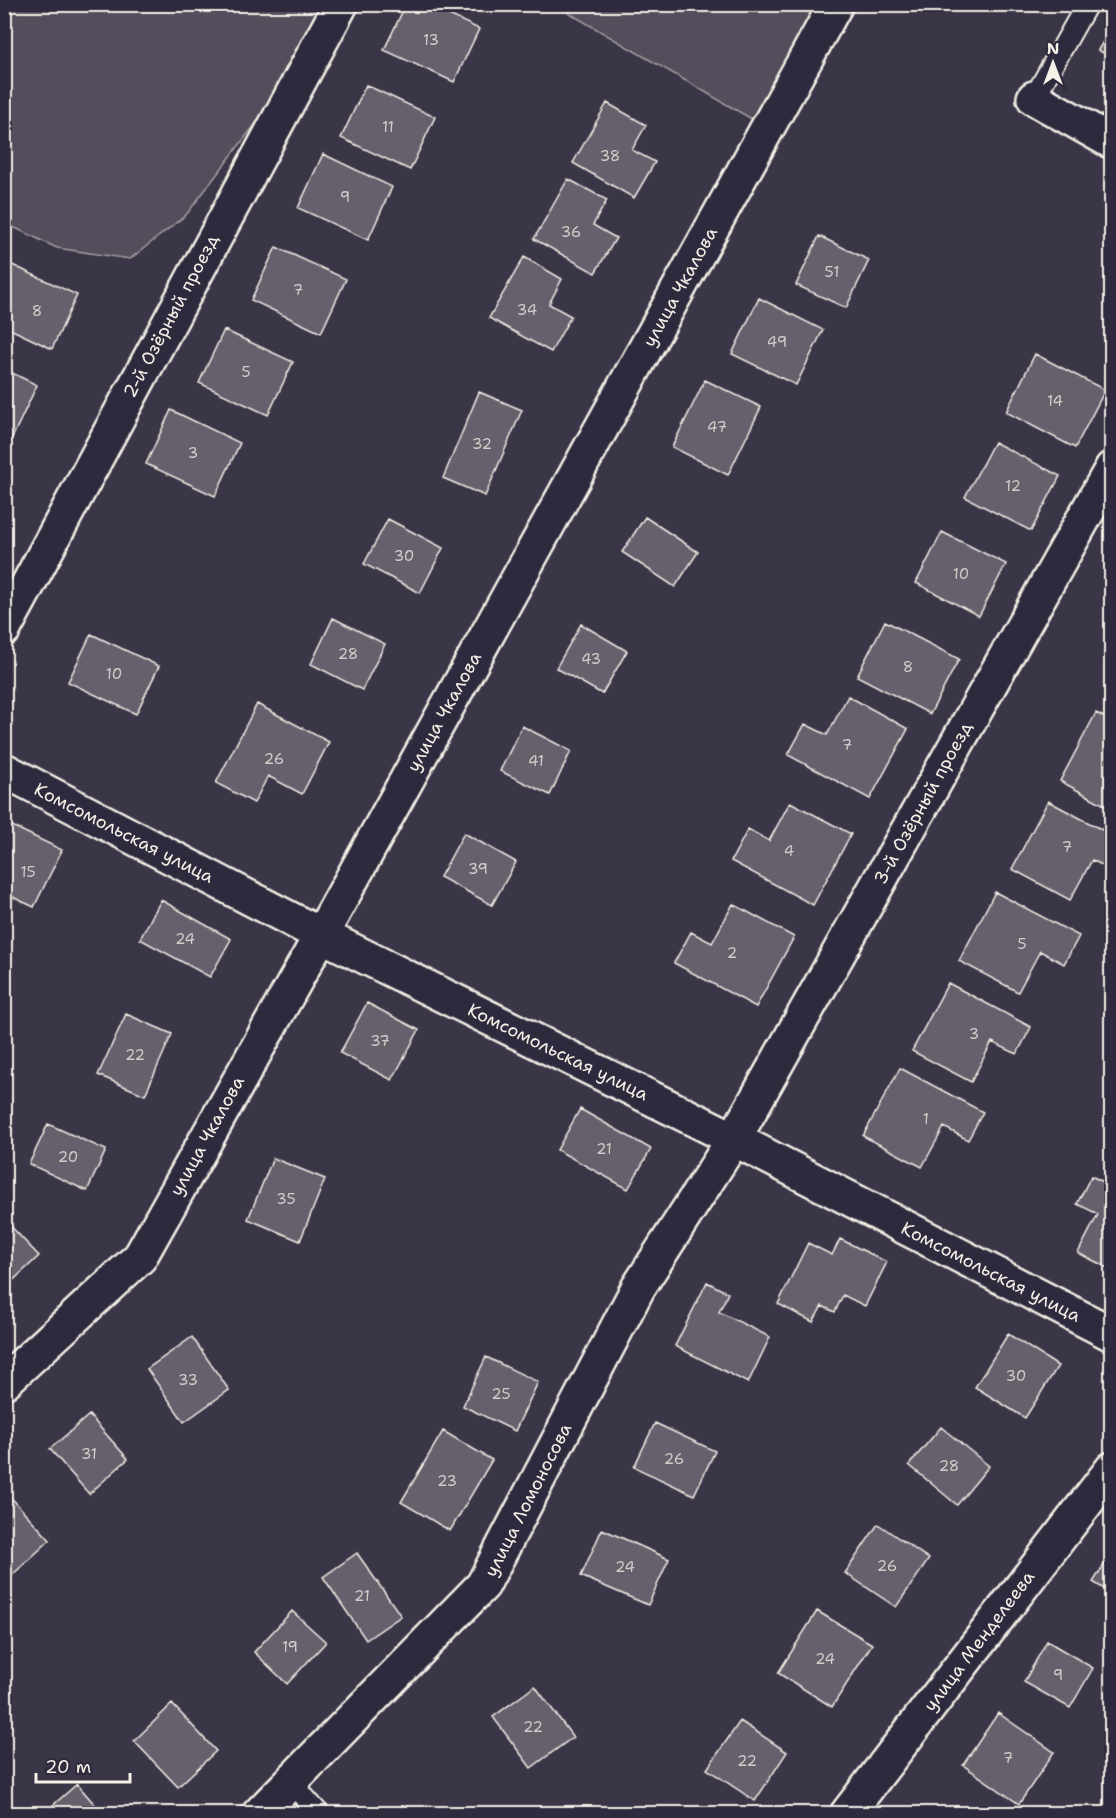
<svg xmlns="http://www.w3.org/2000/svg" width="1116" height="1818" font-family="'Shantell Sans',sans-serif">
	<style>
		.green { fill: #534e5c; stroke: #a4a0a2; stroke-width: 1.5 }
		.building { fill: #65616c; stroke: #f4f1e8; stroke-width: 1.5 }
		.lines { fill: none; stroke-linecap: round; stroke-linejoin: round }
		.lane-casing { stroke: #f4f1e8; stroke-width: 24 }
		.street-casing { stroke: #f4f1e8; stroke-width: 38 }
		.lane { stroke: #2f2a3d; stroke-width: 20 }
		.street { stroke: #2f2a3d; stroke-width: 33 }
		.labels { text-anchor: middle; stroke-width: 6; stroke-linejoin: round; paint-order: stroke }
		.number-label { font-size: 15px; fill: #d0cdc9 }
		.street-label { font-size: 18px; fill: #f4f1e8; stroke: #2f2a3d }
	</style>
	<rect width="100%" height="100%" fill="#3b3647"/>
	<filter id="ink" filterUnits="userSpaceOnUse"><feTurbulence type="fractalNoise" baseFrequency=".0167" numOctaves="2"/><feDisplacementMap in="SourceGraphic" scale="12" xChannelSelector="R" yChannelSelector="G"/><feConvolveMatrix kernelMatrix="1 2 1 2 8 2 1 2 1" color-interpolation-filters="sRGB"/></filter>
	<g filter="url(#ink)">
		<!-- green -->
		<path class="green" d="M5,5H331L260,118L186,215L130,259L57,248L5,223Z
			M555,5H819L755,121Z"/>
		<!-- building -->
		<path class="building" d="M406,4H426L479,29L454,82L384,50Z
			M1112,27V58L1098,50Z
			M366,85L435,117L410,170L341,138Z
			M607,103L646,125L632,150L655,162L634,198L573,163Z
			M323,154L392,187L368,240L298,208Z
			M568,179L607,200L593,225L616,238L595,273L534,239Z
			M819,236L869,260L846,308L796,285Z
			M276,247L346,279L321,333L251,300Z
			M524,257L562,279L549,304L571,316L551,352L489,318Z
			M8,263L77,295L52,349L4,326V271Z
			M759,298L823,330L796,385L732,354Z
			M224,330L293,362L268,415L199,383Z
			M1035,354L1105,390L1075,448L1006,412Z
			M4,369L37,385L12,438L4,434Z
			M705,380L761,407L728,475L672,447Z
			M479,392L522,410L485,496L443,478Z
			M171,410L240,443L215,496L146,464Z
			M994,442L1060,476L1031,531L965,497Z
			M645,517L698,552L675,587L622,552Z
			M388,519L443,548L420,593L364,564Z
			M942,532L1006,564L979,616L916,583Z
			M333,618L385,644L362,690L311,664Z
			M885,621L959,659L930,714L857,676Z
			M581,624L627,651L602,694L556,668Z
			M91,634L159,666L136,714L68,682Z
			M848,696L908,729L870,799L788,755L805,724L827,735Z
			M257,704L329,742L302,794L268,776L254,803L216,783Z
			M1096,713L1112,721V809L1060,781Z
			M522,726L571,751L550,795L500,771Z
			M1048,801L1112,835V870L1092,860L1070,900L1012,869Z
			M790,802L851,834L813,905L731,861L748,829L769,841Z
			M6,823L62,850L34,907L4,893Z
			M464,833L516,862L492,905L440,877Z
			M995,892L1079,936L1064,964L1040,951L1018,992L959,961Z
			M161,900L231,939L210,977L140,939Z
			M733,904L794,937L756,1007L674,963L691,932L712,943Z
			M948,983L1031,1027L1017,1054L992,1042L971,1082L912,1051Z
			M367,1003L419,1030L392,1080L340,1053Z
			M126,1014L172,1034L145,1095L98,1075Z
			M900,1068L983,1112L968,1140L944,1127L922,1167L863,1136Z
			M580,1109L651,1149L628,1189L557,1150Z
			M48,1124L106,1150L87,1191L29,1164Z
			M273,1158L325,1179L300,1241L248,1219Z
			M1091,1176L1112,1186V1270L1078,1253L1098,1214L1077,1204Z
			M4,1219L39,1256L4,1289Z
			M840,1239L887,1262L865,1306L843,1295L835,1312L822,1306L813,1322L778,1304L808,1243L832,1255Z
			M707,1282L728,1293L719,1312L770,1337L748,1383L675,1346Z
			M1008,1334L1058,1366L1025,1418L975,1387Z
			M192,1337L229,1390L184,1422L147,1369Z
			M486,1357L538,1382L515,1431L463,1406Z
			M89,1415L128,1459L89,1494L50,1449Z
			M655,1423L715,1451L694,1495L634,1467Z
			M941,1427L989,1466L957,1505L909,1465Z
			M443,1431L492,1460L450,1531L401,1502Z
			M4,1490L50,1540L8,1579L4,1575Z
			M878,1524L929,1559L896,1607L845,1573Z
			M602,1529L669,1559L648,1605L581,1576Z
			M357,1553L401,1616L366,1640L323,1577Z
			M1112,1553V1594L1093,1582Z
			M292,1611L326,1642L287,1684L254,1652Z
			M817,1611L872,1644L832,1707L778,1673Z
			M1047,1641L1093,1668L1070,1708L1024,1682Z
			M535,1686L573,1737L531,1768L493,1717Z
			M172,1704L216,1751L178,1787L134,1741Z
			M998,1713L1054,1752L1019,1804L963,1765Z
			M740,1721L787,1752L755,1801L707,1769Z
			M77,1784L103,1814H47L45,1812Z"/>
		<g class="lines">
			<defs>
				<path id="lane" d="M1034,98L1087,4
					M290,1781L319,1814"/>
				<path id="street" d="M1034,98L1112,142
					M4,629L341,4
					M4,770L321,935L734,1139L1112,1334
					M4,1382L140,1257L321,935L836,4
					M259,1814L483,1585L638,1288L734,1139L1112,468
					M847,1814L1112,1469"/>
			</defs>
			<!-- lane casing -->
			<use href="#lane" class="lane-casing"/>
			<!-- street casing -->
			<use href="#street" class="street-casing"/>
			<!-- lane -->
			<use href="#lane" class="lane"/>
			<!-- street -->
			<use href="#street" class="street"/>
		</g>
	</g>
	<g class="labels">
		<!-- number labels -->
		<g class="number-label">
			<text x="431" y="45">13</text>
			<text x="388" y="132">11</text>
			<text x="610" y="161">38</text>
			<text x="345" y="202">9</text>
			<text x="571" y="237">36</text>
			<text x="832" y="277">51</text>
			<text x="298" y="295">7</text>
			<text x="527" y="315">34</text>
			<text x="37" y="316">8</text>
			<text x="777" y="347">49</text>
			<text x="246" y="377">5</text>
			<text x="1055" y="406">14</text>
			<text x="717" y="432">47</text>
			<text x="482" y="449">32</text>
			<text x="193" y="458">3</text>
			<text x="1013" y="491">12</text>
			<text x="404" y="561">30</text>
			<text x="961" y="579">10</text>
			<text x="348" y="659">28</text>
			<text x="591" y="664">43</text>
			<text x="908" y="672">8</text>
			<text x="114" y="679">10</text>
			<text x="847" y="750">7</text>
			<text x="274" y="764">26</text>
			<text x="536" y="766">41</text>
			<text x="1067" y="852">7</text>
			<text x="789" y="856">4</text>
			<text x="478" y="874">39</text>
			<text x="28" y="877">15</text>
			<text x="185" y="944">24</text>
			<text x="1022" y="949">5</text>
			<text x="732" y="958">2</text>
			<text x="974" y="1039">3</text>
			<text x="380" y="1046">37</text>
			<text x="135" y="1060">22</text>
			<text x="926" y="1124">1</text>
			<text x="604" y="1154">21</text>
			<text x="68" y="1162">20</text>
			<text x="286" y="1204">35</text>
			<text x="1016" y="1381">30</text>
			<text x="188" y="1385">33</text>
			<text x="501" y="1399">25</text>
			<text x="89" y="1459">31</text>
			<text x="674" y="1464">26</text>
			<text x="949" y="1471">28</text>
			<text x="447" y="1486">23</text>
			<text x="887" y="1571">26</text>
			<text x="625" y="1572">24</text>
			<text x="362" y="1601">21</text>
			<text x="290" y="1652">19</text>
			<text x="825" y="1664">24</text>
			<text x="1058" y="1680">9</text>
			<text x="533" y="1732">22</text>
			<text x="1008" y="1763">7</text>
			<text x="747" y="1766">22</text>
		</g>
		<!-- street labels -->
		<g class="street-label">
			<text transform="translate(680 287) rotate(-61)" y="6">улица Чкалова</text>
			<text transform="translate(171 316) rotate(-62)" y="6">2-й Озёрный проезд</text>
			<text transform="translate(444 712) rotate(-61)" y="6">улица Чкалова</text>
			<text transform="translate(923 803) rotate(-61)" y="6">3-й Озёрный проезд</text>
			<text transform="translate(124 833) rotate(27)" y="6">Комсомольская улица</text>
			<text transform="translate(558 1052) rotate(26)" y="6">Комсомольская улица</text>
			<text transform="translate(207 1136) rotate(-61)" y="6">улица Чкалова</text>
			<text transform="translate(991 1272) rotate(27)" y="6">Комсомольская улица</text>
			<text transform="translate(528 1500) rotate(-63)" y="6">улица Ломоносова</text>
			<text transform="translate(979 1641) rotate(-53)" y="6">улица Менделеева</text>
		</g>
	</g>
	<!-- margin -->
	<rect width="1116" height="1818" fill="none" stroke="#2f2a3d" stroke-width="24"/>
	<rect x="12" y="12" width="1092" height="1794" fill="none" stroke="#f4f1e8" stroke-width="2" filter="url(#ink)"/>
	<!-- north arrow -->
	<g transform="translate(1053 63)" stroke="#2f2a3d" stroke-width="4.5" paint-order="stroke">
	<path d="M0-4.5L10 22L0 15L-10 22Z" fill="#f4f1e8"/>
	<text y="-9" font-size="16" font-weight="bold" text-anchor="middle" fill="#f4f1e8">N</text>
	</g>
	<!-- scale -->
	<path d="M36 1773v9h94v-9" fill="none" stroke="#f4f1e8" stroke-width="3"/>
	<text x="45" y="1773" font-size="18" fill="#f4f1e8" stroke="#2f2a3d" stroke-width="4.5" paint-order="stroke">20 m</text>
</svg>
